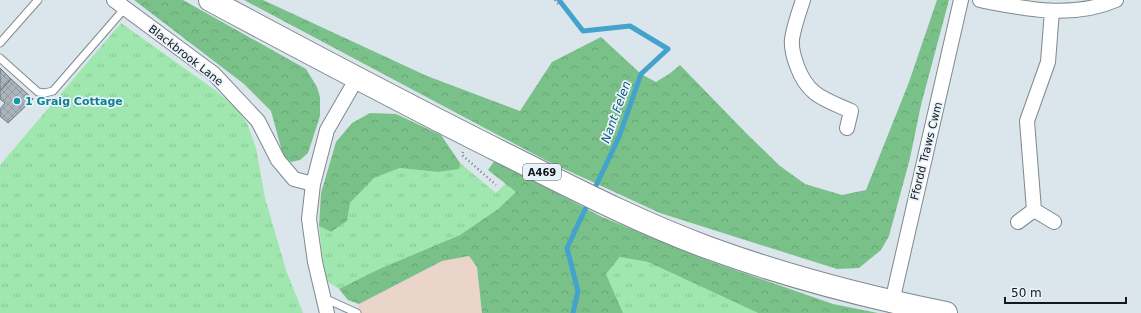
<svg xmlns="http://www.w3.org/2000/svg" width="1141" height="313" font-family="'DejaVu Sans',sans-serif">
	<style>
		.industrial { fill: #ebd4c9 }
		.grass { fill: url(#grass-tufts) }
		.forest { fill: url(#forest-crowns) }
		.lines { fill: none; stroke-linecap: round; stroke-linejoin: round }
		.stream { stroke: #43a3cc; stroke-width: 5 }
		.building { fill: url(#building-cross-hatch); stroke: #6e777d }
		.lane-casing { stroke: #7f888f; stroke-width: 9 }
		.street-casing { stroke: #7f888f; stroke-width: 16 }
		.primary-casing { stroke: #7f888f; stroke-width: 24 }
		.path { stroke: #777e83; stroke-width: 2.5; stroke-dasharray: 1 3; stroke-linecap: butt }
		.lane { stroke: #fff; stroke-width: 7 }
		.street { stroke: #fff; stroke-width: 14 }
		.primary { stroke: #fff; stroke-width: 22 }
		.culture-dot { fill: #0f9aa8; stroke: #e8f2fa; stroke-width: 1.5 }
		.labels { text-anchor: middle; stroke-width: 3.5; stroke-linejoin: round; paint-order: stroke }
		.shield { fill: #e8f2fa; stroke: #54595d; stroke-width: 1 }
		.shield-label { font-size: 10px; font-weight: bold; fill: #14181a }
		.street-label { font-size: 11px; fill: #14181a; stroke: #e8f2fa }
		.culture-label { font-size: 11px; font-weight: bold; fill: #0d838f; stroke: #e8f2fa; text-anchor: start }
		.water-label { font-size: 12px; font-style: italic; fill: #115d79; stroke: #e8f2fa }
	</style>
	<defs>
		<pattern id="grass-tufts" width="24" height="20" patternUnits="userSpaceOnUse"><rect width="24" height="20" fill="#a0e7af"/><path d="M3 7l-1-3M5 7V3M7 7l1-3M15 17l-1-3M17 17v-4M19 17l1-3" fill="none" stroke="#89c596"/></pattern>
		<pattern id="forest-crowns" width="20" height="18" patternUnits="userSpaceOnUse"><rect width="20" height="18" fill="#79c189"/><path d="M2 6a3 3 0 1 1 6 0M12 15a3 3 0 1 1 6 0" fill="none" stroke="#68a576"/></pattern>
		<pattern id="building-cross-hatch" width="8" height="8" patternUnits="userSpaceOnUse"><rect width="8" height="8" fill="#abb4bc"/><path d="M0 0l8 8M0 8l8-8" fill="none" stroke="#929aa1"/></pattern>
	</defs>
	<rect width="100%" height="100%" fill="#dbe5ec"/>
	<!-- industrial -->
	<path class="industrial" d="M469,256L477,267L482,313H357L359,304L442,261Z"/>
	<!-- grass -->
	<path class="grass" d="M121,23L215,90L236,108L247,123L256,148L265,198L286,270L303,313H0V165Z
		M460,163L496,193L505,184L517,192L498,209L460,235L379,269L339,289L328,282L323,263L319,226L331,232L346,221L350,203L374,178L400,168L438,172L458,169Z
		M620,257L648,262L758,313H623L606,274Z"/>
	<!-- forest -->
	<path class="forest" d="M134,0H183L306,69L317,87L320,97V116L308,153L300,160L291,162L283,155L271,111L244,84Z
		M244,0H263L427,76L520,111L552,62L601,37L641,74L656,82L669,74L680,65L746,133L780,166L805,184L842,195L866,190L909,82L937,0H949L921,105L910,158L889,236L881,250L859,268L837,269L660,213L545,160Z
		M370,113L396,114L441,135L460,163L459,169L438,172L400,168L374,178L350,203L347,221L331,232L319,226L321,193L336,142L352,123Z
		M495,160L602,217L712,262L833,304L878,313H758L648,262L620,257L606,274L623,313H482L477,267L469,256L442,261L359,304L348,300L339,289L379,269L460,235L498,209L516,192L488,170Z"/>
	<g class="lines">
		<!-- stream -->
		<path class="stream" d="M559,0L583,31L630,26L668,49L641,74L619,137L593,192
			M573,313L578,291L567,248L589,201"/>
	</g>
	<!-- building -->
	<path class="building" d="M0,68L11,79L0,91Z
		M11,79L33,99L8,123L0,116V109L5,103L0,99V91Z"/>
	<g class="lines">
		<defs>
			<path id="lane" d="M0,43L38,0
				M0,58L38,92L45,93L53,91L125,8
				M324,298L357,313"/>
			<path id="street" d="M114,0L214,74L258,121L278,160L294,179L313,184
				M803,0C799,12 794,26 792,39C791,48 794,58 797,66C808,96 824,99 851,111L847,128
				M980,0C1025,9 1072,19 1116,0
				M1034,210L1027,121L1048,62L1052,11
				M1018,222L1034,210L1054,222
				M892,302L961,0
				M327,313L315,262L309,219L313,184L327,130L357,78"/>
			<path id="primary" d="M210,0C307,52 405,104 503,153C571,187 638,222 709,248C786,276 866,297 946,313"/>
		</defs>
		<!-- lane casing -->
		<use href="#lane" class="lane-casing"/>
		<!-- street casing -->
		<use href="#street" class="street-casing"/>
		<!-- primary casing -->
		<use href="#primary" class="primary-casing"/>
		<!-- path -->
		<path class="path" d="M555,0L559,5
			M463,152L462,155L496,185"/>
		<!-- lane -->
		<use href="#lane" class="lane"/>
		<!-- street -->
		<use href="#street" class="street"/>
		<!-- primary -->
		<use href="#primary" class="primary"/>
	</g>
	<!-- markers -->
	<circle class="culture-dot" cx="17" cy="101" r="4"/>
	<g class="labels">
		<!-- shield labels -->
		<rect class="shield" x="523" y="164" width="38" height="16" rx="3"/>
		<g class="shield-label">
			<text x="542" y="176">A469</text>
		</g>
		<!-- street labels -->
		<g class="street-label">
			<text transform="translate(186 55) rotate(38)" y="4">Blackbrook Lane</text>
			<text transform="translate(926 151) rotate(-76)" y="4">Ffordd Traws Cwm</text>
		</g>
		<!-- culture labels -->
		<g class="culture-label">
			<text x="25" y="105">1 Graig Cottage</text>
		</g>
		<!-- water labels -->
		<g class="water-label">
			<text transform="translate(616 112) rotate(-70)" y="4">Nant Felen</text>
		</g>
	</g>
	<!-- scale -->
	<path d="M1005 297v6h121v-6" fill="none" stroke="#14181a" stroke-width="2"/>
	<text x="1011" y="297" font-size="12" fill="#14181a" stroke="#e8f2fa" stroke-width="3" paint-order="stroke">50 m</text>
</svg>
